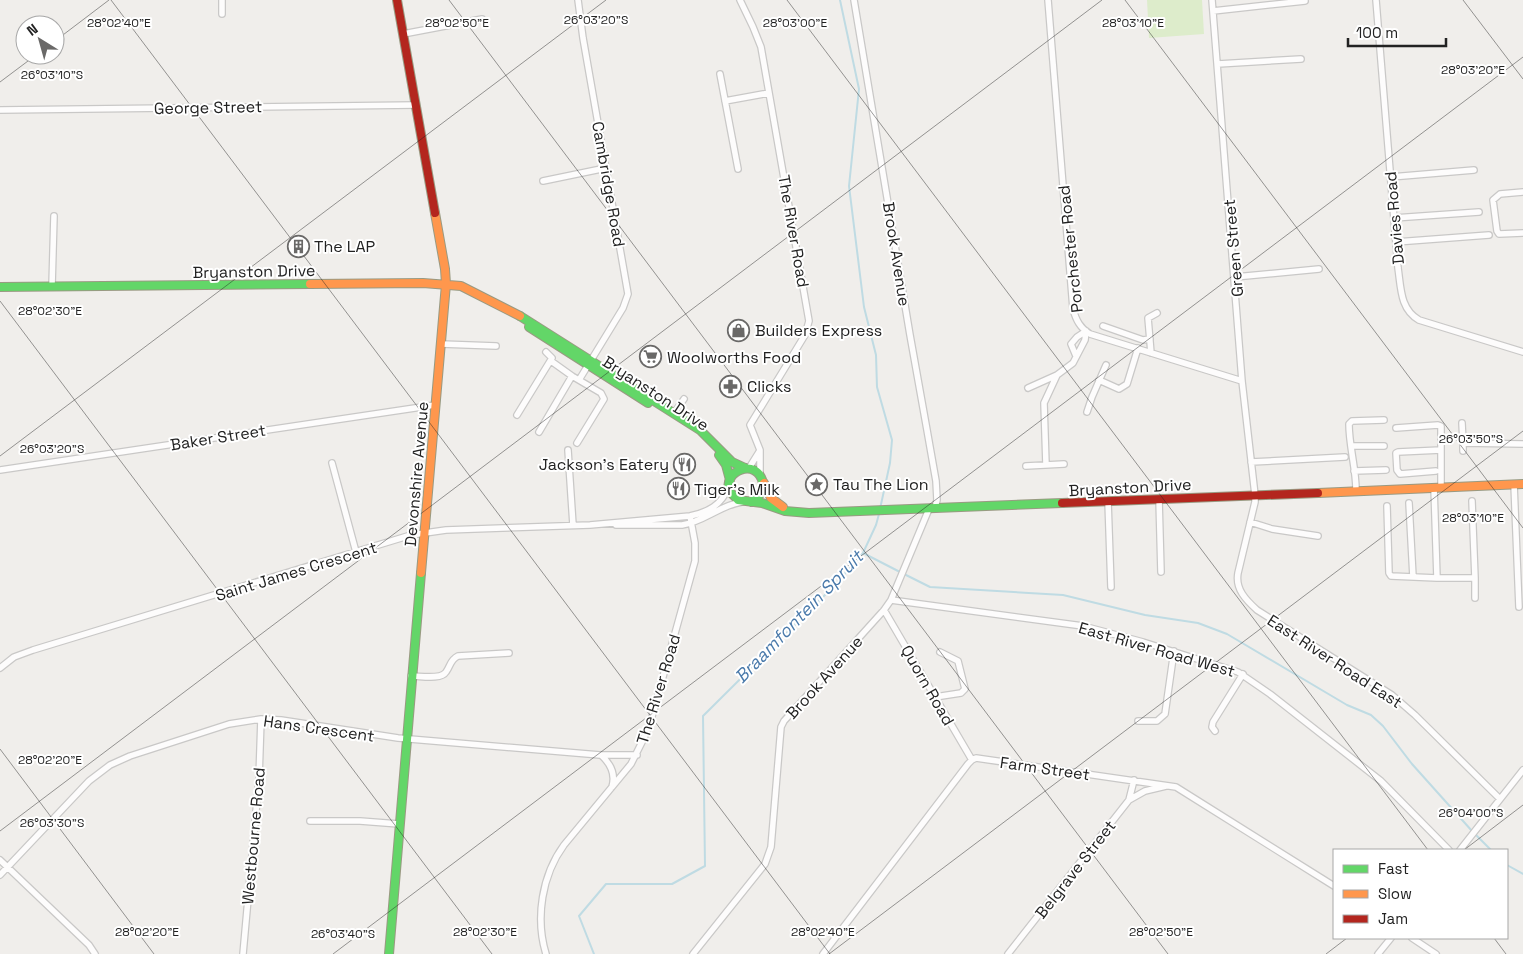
<svg xmlns="http://www.w3.org/2000/svg" width="1523" height="954" font-family="'Space Grotesk',sans-serif">
	<style>
		.grass { fill: #ddeccb }
		.lines { fill: none; stroke-linecap: round; stroke-linejoin: round }
		.stream { stroke: #bfdbe3; stroke-width: 2 }
		.street-casing { stroke: #c9c8c7; stroke-width: 8 }
		.fast-casing { stroke: #999a82; stroke-width: 10 }
		.slow-casing { stroke: #999a82; stroke-width: 10 }
		.jam-casing { stroke: #999a82; stroke-width: 10 }
		.street { stroke: #fdfcfc; stroke-width: 5.5 }
		.fast { stroke: #63d668; stroke-width: 8 }
		.slow { stroke: #ff974d; stroke-width: 8 }
		.jam { stroke: #b3261e; stroke-width: 8 }
		.ticks { fill: none; stroke: #222; stroke-width: 1; stroke-opacity: 0.45 }
		.labels { text-anchor: middle; stroke-width: 4; stroke-linejoin: round; paint-order: stroke }
		.street-label { font-size: 16px; fill: #222; stroke: #fff }
		.poi-label { font-size: 16px; fill: #222; stroke: #fff; text-anchor: start }
		.water-label { font-size: 18px; font-style: italic; fill: #4a7aab; stroke: #fff }
		.ticks-label { font-size: 12px; text-anchor: middle; fill: #222; stroke: #fff; stroke-width: 4; stroke-linejoin: round; paint-order: stroke }
	</style>
	<rect width="100%" height="100%" fill="#f0eeeb"/>
	<!-- grass -->
	<path class="grass" d="M1147,0H1202L1204,34L1149,38Z"/>
	<g class="lines">
		<!-- stream -->
		<path class="stream" d="M840,0L859,89L849,186L864,307L876,355L877,387L892,440L890,463L880,509
			M863,553L900,572
			M904,574L930,587L1063,595L1145,615L1198,623L1227,634L1347,705L1371,715L1383,726L1412,764L1472,831
			M1475,834L1491,850
			M1507,865L1523,874
			M594,954L579,916L606,884H672L705,866L703,716L834,586L863,553L876,525L879,514"/>
		<defs>
			<path id="street" d="M578,0L583,38L628,294L623,308L579,380
				M740,0L753,27L761,47L809,321L805,335L750,425L760,450V475
				M854,0L910,335L927,430L936,481L937,500L935,508
				M1048,0L1073,309C1076,320 1080,328 1090,334L1242,381
				M1212,0L1242,381L1255,495V502L1238,573C1235,589 1246,600 1257,610L1392,695L1415,715L1500,799
				M1376,0L1398,268C1401,288 1400,309 1419,320L1523,352
				M1213,11L1305,1
				M222,14V0
				M403,34L482,19
				M1218,64L1301,59
				M720,74L738,169
				M725,101L769,93
				M0,110L416,105
				M1391,177L1474,170
				M543,181L606,168
				M1523,192L1500,194L1493,200L1497,231L1499,234L1523,233
				M1394,218L1479,212
				M1396,242L1489,235
				M1235,277L1319,269
				M52,286L54,216
				M1103,326L1143,340L1150,339
				M441,344L496,346
				M1151,353L1148,318L1157,313
				M1076,356L1071,344L1077,337L1086,331
				M551,361L572,376
				M1099,380L1119,389L1127,384L1138,348
				M1028,388L1057,375
				M1087,412L1092,397L1106,365
				M674,413L684,399
				M517,415L552,358L546,352
				M1462,423L1463,443L1523,444
				M1396,428L1438,425L1441,426V487
				M539,432L572,376L601,393L604,399L577,443
				M1351,446H1384
				M568,450L573,525
				M1463,451V443
				M1251,462L1345,457
				M332,463L356,552
				M1046,465L1044,403L1057,375L1073,363L1085,340L1086,331
				M1026,466L1064,464
				M749,468L759,452
				M0,470L435,405
				M1354,471L1386,470
				M1436,471L1400,474L1397,470L1396,453L1398,452L1441,450
				M1514,484L1519,607
				M1434,487L1437,578H1475L1472,501
				M1356,490C1356,468 1349,446 1349,424L1352,421L1384,420
				M1159,499L1161,572
				M1108,501L1111,587
				M1409,503L1413,577
				M1387,506L1389,573L1391,576L1437,578
				M1250,522L1272,529L1318,536
				M616,525H682C704,522 720,505 742,502
				M1475,578V598
				M891,600L1083,626L1143,642L1238,672L1270,694L1381,781L1449,850
				M884,610L972,760
				M0,668L14,657L33,650L411,535L446,530L590,525L690,516C709,512 721,505 729,487
				M411,676C421,676 441,680 446,672C451,665 450,660 458,656L509,653
				M935,697L961,693L965,689L958,661L940,652
				M1138,721H1157L1165,714L1174,651
				M1215,731L1212,727L1213,722L1243,674
				M601,755C611,764 616,774 612,787
				M1129,800L1145,791L1166,786
				M310,821H360L399,824
				M1460,850L1523,770
				M0,860L89,945L95,954
				M0,875L89,781L110,765L130,756L229,724L261,719L281,720L398,738L600,755H637
				M1412,938L1436,954
				M243,954L259,778L261,719
				M546,954C535,918 542,875 564,845L631,764L644,738L651,720L695,561V543L690,516
				M693,954L765,864L771,847L781,727L784,721L884,610L891,600L929,509
				M823,954L968,764L972,760L976,758L1176,787L1334,886
				M1008,954L1129,800L1134,780
				M1378,954L1391,938"/>
			<path id="fast" d="M0,287L310,284
				M520,316L700,430L732,462L745,468
				M529,327L648,403
				M719,455L726,465L730,480
				M751,502C758,498 764,492 763,483C757,456 721,472 730,491C731,494 736,497 738,500L762,503L785,511L809,513L1062,503
				M389,954L421,573"/>
			<path id="slow" d="M310,284L423,283L461,286L520,316
				M764,483L771,498L783,507
				M1318,493L1523,484
				M421,573L446,284L445,269L435,213"/>
			<path id="jam" d="M397,0L435,213
				M1062,503L1318,493"/>
		</defs>
		<!-- street casing -->
		<use href="#street" class="street-casing"/>
		<!-- fast casing -->
		<use href="#fast" class="fast-casing"/>
		<!-- slow casing -->
		<use href="#slow" class="slow-casing"/>
		<!-- jam casing -->
		<use href="#jam" class="jam-casing"/>
		<!-- street -->
		<use href="#street" class="street"/>
		<!-- fast -->
		<use href="#fast" class="fast"/>
		<!-- slow -->
		<use href="#slow" class="slow"/>
		<!-- jam -->
		<use href="#jam" class="jam"/>
	</g>
	<!-- ticks -->
	<path class="ticks" d="M111,0L830,954M449,0L1168,954M787,0L1428,850M1125,0L1523,528M1463,0L1523,79M55,41L109,0M0,82L36,55M0,301L492,954M0,456L606,0M0,749L154,954M0,831L1102,0M1464,850L1523,805M1494,938L1506,954M333,954L1523,57M829,954L1523,431M1326,954L1347,938"/>
	<!-- icons -->
	<defs>
		<symbol id="building-ring" viewBox="-11 -11 22 22"><circle r="9.5" fill="#fff" stroke="#6a6968" stroke-width="1.5"/><path d="M-4-6H4V6H1V3H-1V6H-4ZM-2.5-4.3h1.7v1.8h-1.7ZM.8-4.3h1.7v1.8H.8ZM-2.5-1h1.7V.8h-1.7ZM.8-1h1.7V.8H.8Z" fill="#6a6968"/></symbol>
		<symbol id="shop-ring" viewBox="-11 -11 22 22"><circle r="9.5" fill="#fff" stroke="#6a6968" stroke-width="1.5"/><path d="M-5-2.5h2.3a2.7 3.5 0 0 1 5.4 0H5L5.5 6h-11ZM-1.5-2.5h3a1.5 2.3 0 0 0-3 0Z" fill="#6a6968"/></symbol>
		<symbol id="supermarket-ring" viewBox="-11 -11 22 22"><circle r="9.5" fill="#fff" stroke="#6a6968" stroke-width="1.5"/><path d="M-6-5.5h2.5l.6 2H6L4.5 2H-2.5L-4.4-4H-6ZM-1.5 3.2a1.3 1.3 0 1 0 .1 0ZM3 3.2a1.3 1.3 0 1 0 .1 0Z" fill="#6a6968"/></symbol>
		<symbol id="pharmacy-ring" viewBox="-11 -11 22 22"><circle r="9.5" fill="#fff" stroke="#6a6968" stroke-width="1.5"/><path d="M-2-6h4v4h4v4h-4v4h-4v-4h-4v-4h4Z" fill="#6a6968"/></symbol>
		<symbol id="restaurant-ring" viewBox="-11 -11 22 22"><circle r="9.5" fill="#fff" stroke="#6a6968" stroke-width="1.5"/><path d="M-5-6h1v4h1v-4h1v4h1v-4h1v5L-1.5 .5V6h-2V.5L-5-1ZM5-6V6H3V1.5H1.5Q1.5-4 5-6Z" fill="#6a6968"/></symbol>
		<symbol id="sight-ring" viewBox="-11 -11 22 22"><circle r="9.5" fill="#fff" stroke="#6a6968" stroke-width="1.5"/><path d="M0-6L1.8-2.2L6-1.7L2.9 1.2L3.7 5.4L0 3.3L-3.7 5.4L-2.9 1.2L-6-1.7L-1.8-2.2Z" fill="#6a6968"/></symbol>
	</defs>
	<g fill-rule="evenodd">
		<use href="#building-ring" x="286" y="234" width="25" height="25"/>
		<use href="#shop-ring" x="726" y="318" width="25" height="25"/>
		<use href="#supermarket-ring" x="638" y="344" width="25" height="25"/>
		<use href="#pharmacy-ring" x="718" y="374" width="25" height="25"/>
		<use href="#restaurant-ring" x="672" y="452" width="25" height="25"/>
		<use href="#sight-ring" x="804" y="472" width="25" height="25"/>
		<use href="#restaurant-ring" x="666" y="476" width="25" height="25"/>
	</g>
	<g class="labels">
		<!-- street labels -->
		<g class="street-label">
			<text transform="translate(208 107) rotate(-1)" y="6">George Street</text>
			<text transform="translate(609 184) rotate(80)" y="6">Cambridge Road</text>
			<text transform="translate(1394 218) rotate(-95)" y="6">Davies Road</text>
			<text transform="translate(794 231) rotate(80)" y="6">The River Road</text>
			<text transform="translate(1233 248) rotate(-95)" y="6">Green Street</text>
			<text transform="translate(1070 249) rotate(-96)" y="6">Porchester Road</text>
			<text transform="translate(897 254) rotate(81)" y="6">Brook Avenue</text>
			<text transform="translate(254 271) rotate(-1)" y="6">Bryanston Drive</text>
			<text transform="translate(656 393) rotate(33)" y="6">Bryanston Drive</text>
			<text transform="translate(218 437) rotate(-9)" y="6">Baker Street</text>
			<text transform="translate(416 474) rotate(-85)" y="6">Devonshire Avenue</text>
			<text transform="translate(1130 487) rotate(-3)" y="6">Bryanston Drive</text>
			<text transform="translate(296 571) rotate(-17)" y="6">Saint James Crescent</text>
			<text transform="translate(1157 649) rotate(16)" y="6">East River Road West</text>
			<text transform="translate(1335 661) rotate(33)" y="6">East River Road East</text>
			<text transform="translate(824 677) rotate(-48)" y="6">Brook Avenue</text>
			<text transform="translate(928 685) rotate(60)" y="6">Quorn Road</text>
			<text transform="translate(658 689) rotate(-73)" y="6">The River Road</text>
			<text transform="translate(319 728) rotate(8)" y="6">Hans Crescent</text>
			<text transform="translate(1045 768) rotate(8)" y="6">Farm Street</text>
			<text transform="translate(253 836) rotate(-85)" y="6">Westbourne Road</text>
			<text transform="translate(1075 869) rotate(-52)" y="6">Belgrave Street</text>
		</g>
		<!-- poi labels -->
		<g class="poi-label">
			<text x="314" y="252">The LAP</text>
			<text x="755" y="336">Builders Express</text>
			<text x="667" y="363">Woolworths Food</text>
			<text x="747" y="392">Clicks</text>
			<text x="669" y="470" text-anchor="end">Jackson's Eatery</text>
			<text x="833" y="490">Tau The Lion</text>
			<text x="694" y="495">Tiger's Milk</text>
		</g>
		<!-- water labels -->
		<g class="water-label">
			<text transform="translate(799 617) rotate(-46)" y="6">Braamfontein Spruit</text>
		</g>
	</g>
	<g class="ticks-label">
		<text x="596" y="24">26°03'20"S</text>
		<text x="119" y="27">28°02'40"E</text>
		<text x="457" y="27">28°02'50"E</text>
		<text x="795" y="27">28°03'00"E</text>
		<text x="1133" y="27">28°03'10"E</text>
		<text x="1473" y="74">28°03'20"E</text>
		<text x="52" y="79">26°03'10"S</text>
		<text x="50" y="315">28°02'30"E</text>
		<text x="1471" y="443">26°03'50"S</text>
		<text x="52" y="453">26°03'20"S</text>
		<text x="1473" y="522">28°03'10"E</text>
		<text x="50" y="764">28°02'20"E</text>
		<text x="1471" y="817">26°04'00"S</text>
		<text x="52" y="827">26°03'30"S</text>
		<text x="147" y="936">28°02'20"E</text>
		<text x="485" y="936">28°02'30"E</text>
		<text x="823" y="936">28°02'40"E</text>
		<text x="1161" y="936">28°02'50"E</text>
		<text x="343" y="938">26°03'40"S</text>
	</g>
	<!-- legend -->
	<rect x="1333" y="849" width="175" height="90" fill="#ffffff" stroke="#a7a7a7"/>
	<rect x="1343" y="865" width="25" height="8" fill="#63d668" stroke="#a7a7a7"/>
	<text x="1378" y="874" font-size="15" fill="#222222">Fast</text>
	<rect x="1343" y="890" width="25" height="8" fill="#ff974d" stroke="#a7a7a7"/>
	<text x="1378" y="899" font-size="15" fill="#222222">Slow</text>
	<rect x="1343" y="915" width="25" height="8" fill="#b3261e" stroke="#a7a7a7"/>
	<text x="1378" y="924" font-size="15" fill="#222222">Jam</text>
	<!-- north arrow -->
	<g transform="translate(40 40) rotate(323)"><circle r="24" fill="#ffffff" stroke="#a7a7a7"/>
	<path d="M0-4L9 19L0 12L-9 19Z" fill="#6a6968"/>
	<text y="-8" font-size="14" font-weight="bold" text-anchor="middle" fill="#222222">N</text>
	</g>
	<!-- scale -->
	<path d="M1348 38v8h98v-8" fill="none" stroke="#222222" stroke-width="2.5"/>
	<text x="1356" y="38" font-size="15" fill="#222222" stroke="#ffffff" stroke-width="4" paint-order="stroke">100 m</text>
</svg>
